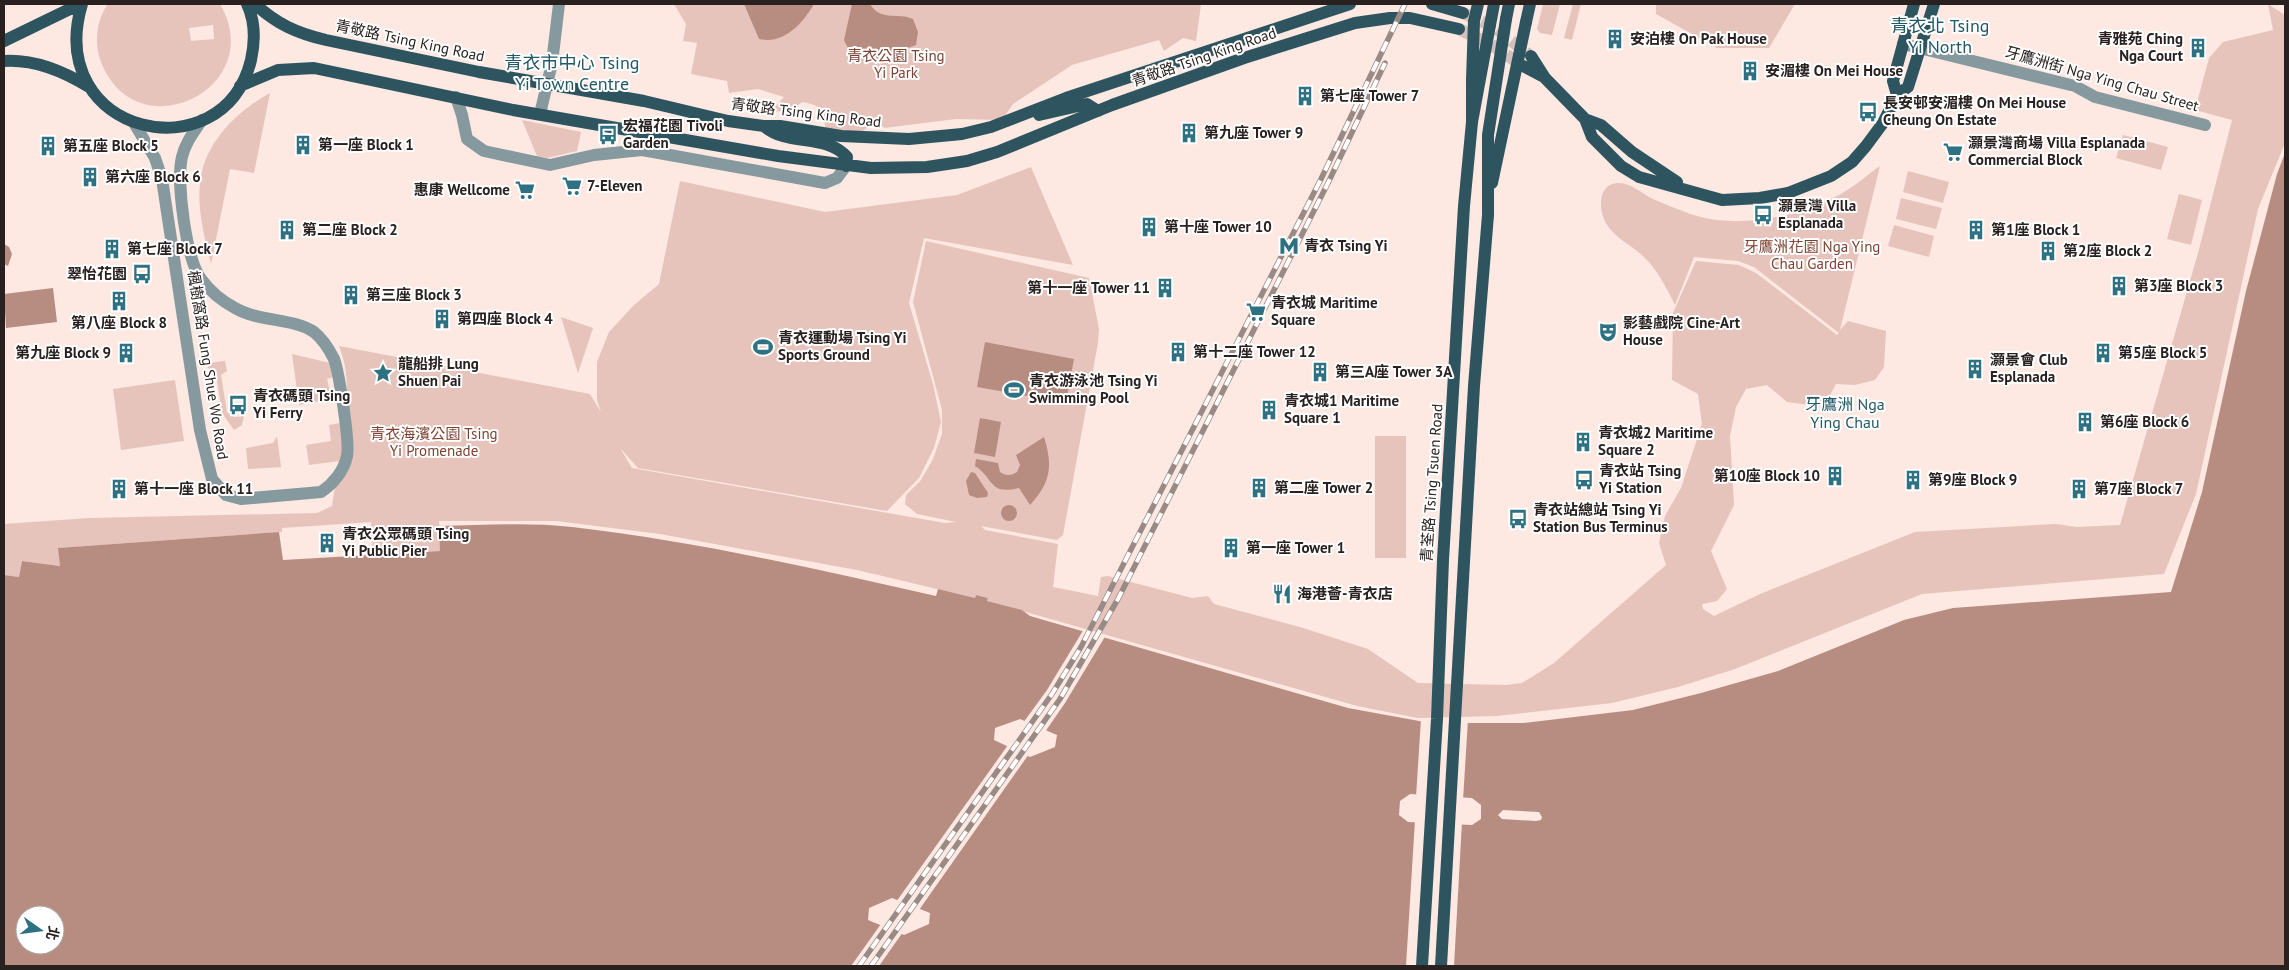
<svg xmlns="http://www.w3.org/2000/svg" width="2289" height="970" font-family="'PT Sans','Noto Sans TC',sans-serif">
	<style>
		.green { fill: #e6c4bb; fill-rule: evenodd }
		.water { fill: #b88d81; fill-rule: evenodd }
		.pier { fill: #fde8e2 }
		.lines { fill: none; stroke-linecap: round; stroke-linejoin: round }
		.major-tunnel { stroke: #d3c0bb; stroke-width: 12; stroke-dasharray: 12 6; stroke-linecap: butt }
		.minor { stroke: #85999f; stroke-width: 12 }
		.major { stroke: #2e555f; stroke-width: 12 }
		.rail-casing { stroke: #998a86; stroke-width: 5.5 }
		.rail { stroke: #fff; stroke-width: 4; stroke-dasharray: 11; stroke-linecap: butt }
		.major-bridge { stroke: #2e555f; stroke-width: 12 }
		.labels { text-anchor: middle; stroke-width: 4; stroke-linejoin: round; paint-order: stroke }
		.poi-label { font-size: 15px; font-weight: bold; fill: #29211f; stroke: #fff; text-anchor: start }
		.street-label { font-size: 15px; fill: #29211f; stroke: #fff }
		.park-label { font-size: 15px; fill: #7d4231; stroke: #fff }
		.neighbourhood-label { font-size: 16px; fill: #235866; stroke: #fff }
		.quarter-label { font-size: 18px; fill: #235866; stroke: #fff }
	</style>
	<rect width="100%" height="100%" fill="#fde8e2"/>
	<!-- green -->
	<path class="green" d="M108,4H220C270,90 133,154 100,59C94,42 97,18 108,4ZM213,25L214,39L191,41L189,28Z
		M674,4H1201L1196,41L1183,38L1164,51L1159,40L1072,65L1013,104L1002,120L956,119L884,128L880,124H872L860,133L826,129C822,109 822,105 802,102L796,107L768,114L784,97L758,89L729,93L727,81L691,74L697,43L683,41L686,24Z
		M1543,4H1560L1552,35L1540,33L1537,29Z
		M1573,4H1581L1572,40L1564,38Z
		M1656,4H1795L1769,48H1717L1656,14Z
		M2268,4L2285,15V143L2258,209L2196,494L2164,574L1922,594L1735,669L1678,687L1612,703L1497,716L1418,718L1357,706L987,601L988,598L976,595L975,598L857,570L660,534L556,521H439L441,551L373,554L371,522L282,528V532L59,548L60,566L22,561L19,577L4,575V524L89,518L317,513L332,506L339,461L309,465L306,445L331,441L329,425L340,423L342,435C347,403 351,376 339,346L590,394L601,412L597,400V362L609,332L633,306L659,284L680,181L825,212L957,195L1031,167L1073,265L924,238L909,303L933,384L941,422L934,448L919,478L887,511L638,468L620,448L632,468L945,523L956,522L917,514L905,504L906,495L921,480L933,459L942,434V410L913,302L926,241L1089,278L1099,329L1098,343L1063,535L1057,540L981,526L985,530L1058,544L1053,587L1098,596L1101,577L1108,576L1192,598L1208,596L1214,604L1300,627L1368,649L1418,683L1506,685L1522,683L1554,663L1666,565L1659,543L1665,516L1681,488L1702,424L1698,394L1672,380L1673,313L1696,261L1739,265L1756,273L1837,335L1839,333L1754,267L1738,261L1694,257L1675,305C1667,289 1659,273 1647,260C1635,247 1616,239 1607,225C1598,211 1597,183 1619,183C1631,183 1643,194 1653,199C1664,204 1675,208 1685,212C1733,231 1795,218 1839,195C1854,187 1867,175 1880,166L1840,330L1848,321L1886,331L1884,367L1875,380L1855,385L1836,384L1824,407L1787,402L1767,385L1746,389L1736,407L1730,436L1734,505L1711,551L1727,589L1717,601L1702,604L1703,609L1714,616L1760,594L1915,532L2056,524L2077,527L2120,525L2198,253L2232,120L2195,110L2209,58L2223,42L2273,30Z
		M270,93L254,173L230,169L211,264C205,239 197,210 200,184C203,144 237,111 270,93Z
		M522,120L581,132L577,151L547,158L537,156Z
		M2123,135L2168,147L2161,170L2116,158Z
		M1908,171L1949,182L1943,203L1903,192Z
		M2179,194L2202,200L2191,245L2167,239Z
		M1901,198L1942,208L1936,229L1896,219Z
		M1894,225L1934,236L1929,257L1888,246Z
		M561,317L593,328L578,373Z
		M292,354L330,363L333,377L327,379L330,392L335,391L336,398L299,405Z
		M225,361L227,371L221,375L227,412L234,417L244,416L242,425L234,430L222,413L216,374L208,368V363Z
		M175,380L184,441L121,450L113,389Z
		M277,436L281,467L248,469L246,448L273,443Z
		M1375,436H1406V558H1375Z"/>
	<!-- water -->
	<path class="water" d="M744,4H814C803,23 784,45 759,39Z
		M852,4H870C881,22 898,12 913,19L918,32L916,45L874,60C858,64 850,54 844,40Z
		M2285,153V966H4V575L19,577L22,561L60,566L58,548L279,532L283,560L440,551L439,526C483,525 528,522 572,527C695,541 816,569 936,596L938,589L975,598L976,595L988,598L987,601L1022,610L1030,616L1348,708L1430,723H1523L1633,710L1701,693L1778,671L1904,620L1953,608L2171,592L2202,492L2246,291L2277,174ZM1020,719L1057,735L1055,747L1030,757L994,740L995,728ZM1410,794L1472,798L1481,805V819L1472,825L1408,822L1399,815L1400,801ZM1503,810L1539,812L1542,817L1541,820L1536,821L1502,819L1498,815ZM892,898L930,913L929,924L904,935L868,920L869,908ZM25,915H55V945H25Z
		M4,244L9,247L12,254L8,266L4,264Z
		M53,288L57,322L6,328L4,294Z
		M985,342L1074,359L1066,403L977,387Z
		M980,418L1001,422L995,457L974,453Z
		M1044,437C1053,466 1051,482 1030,505L1019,488C988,495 995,479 975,466L976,459L998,463L1000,472C1006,476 1011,476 1017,472L1020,465L1016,455Z
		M971,472L975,473L988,493L987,497L977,498L969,495L966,481Z
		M1001 513a8 8 0 1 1 16 0a8 8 0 1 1-16 0Z"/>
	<!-- pier -->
	<path class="pier" d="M1084,629L1106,635L1065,703L1045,732L1023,723L1047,690Z
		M1421,719L1468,720L1463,800L1416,797Z
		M1008,745L1029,754L919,910L896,902Z
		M1415,820L1462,822L1454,966H1406Z
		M881,924L903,932L879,966H851Z"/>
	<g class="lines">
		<!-- major-tunnel -->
		<path class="major-tunnel" d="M1465,14L1494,27L1528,54
			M1459,29L1490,44L1523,66"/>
		<!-- minor -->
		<path class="minor" d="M1903,44L2075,86L2095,97L2205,125
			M456,97L462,115L467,139L484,151L550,165L594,155L642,150L825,183L837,178L846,166
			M540,114L552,63L559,4
			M134,123L155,158L162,179L200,430L212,479L226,495L241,499L321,492C333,484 344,471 347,456C350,443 339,372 334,359C329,349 323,339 314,332C294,318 259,322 235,308C222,301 209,290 201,279C186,259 176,181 182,157C185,143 194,132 202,120"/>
		<!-- major -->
		<path class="major" d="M82,4C43,135 223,175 251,60C255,42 255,21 247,4
			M255,4C277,24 296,33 326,40L479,72L644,101L728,121L764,126H780L841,136L909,139L962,134L991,127L1066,98L1350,4
			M1432,4L1463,13
			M1506,19L1509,4
			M1526,22L1530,4
			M1490,25L1494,4
			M4,41L80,4
			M1531,56L1545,78L1585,119L1592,137L1621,166L1639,177L1722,200L1760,198L1788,193L1831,176L1852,162L1866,146L1883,123L1897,95L1908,87L1934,4
			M4,61C35,59 63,71 89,87
			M1523,66L1542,76
			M240,86L278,70L314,68L513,110L778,156L871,168L927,167L967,161L997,152L1112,105L1244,58L1355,23L1390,18H1410L1459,29
			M1897,95L1893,81L1914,4
			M1039,115L1087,104L1098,111
			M1585,119L1601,125L1632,152L1677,182
			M764,126C787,147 826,133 847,157L846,166
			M1422,966L1437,719L1443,560L1464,206L1472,122V80
			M1441,966L1474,386L1488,215"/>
		<defs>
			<path id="rail" d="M859,966L1052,694L1081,647L1321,179L1405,4
				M871,966L1060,699L1118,599L1328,183L1385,63"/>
		</defs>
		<!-- rail casing -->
		<use href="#rail" class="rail-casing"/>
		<!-- rail -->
		<use href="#rail" class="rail"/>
		<!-- major-bridge -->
		<path class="major-bridge" d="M1472,80L1474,21L1478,4
			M1472,122L1490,25
			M1492,183L1526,22
			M1488,215V135L1506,19"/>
	</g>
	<!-- icons -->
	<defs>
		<symbol id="building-bare" viewBox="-9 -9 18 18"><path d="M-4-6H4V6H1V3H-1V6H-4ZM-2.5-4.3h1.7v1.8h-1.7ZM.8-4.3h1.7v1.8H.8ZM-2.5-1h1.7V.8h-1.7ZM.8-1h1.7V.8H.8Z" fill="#2e7182" stroke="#fff" stroke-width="2.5" paint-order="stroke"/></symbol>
		<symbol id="bus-bare" viewBox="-9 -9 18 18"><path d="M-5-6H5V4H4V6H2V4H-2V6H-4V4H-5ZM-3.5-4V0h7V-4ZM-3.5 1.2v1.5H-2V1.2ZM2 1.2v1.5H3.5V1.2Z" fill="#2e7182" stroke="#fff" stroke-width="2.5" paint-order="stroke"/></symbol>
		<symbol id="supermarket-bare" viewBox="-9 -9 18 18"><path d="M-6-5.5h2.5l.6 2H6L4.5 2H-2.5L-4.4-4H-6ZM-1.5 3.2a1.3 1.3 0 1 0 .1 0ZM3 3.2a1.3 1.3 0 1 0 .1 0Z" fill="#2e7182" stroke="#fff" stroke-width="2.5" paint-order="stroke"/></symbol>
		<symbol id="metro-bare" viewBox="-9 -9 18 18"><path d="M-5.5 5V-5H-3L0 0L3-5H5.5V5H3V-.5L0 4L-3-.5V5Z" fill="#2e7182" stroke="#fff" stroke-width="2.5" paint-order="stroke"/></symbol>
		<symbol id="theatre-bare" viewBox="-9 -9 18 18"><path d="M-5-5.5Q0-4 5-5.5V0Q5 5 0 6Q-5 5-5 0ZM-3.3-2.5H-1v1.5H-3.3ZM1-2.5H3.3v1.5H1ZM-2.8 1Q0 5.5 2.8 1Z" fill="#2e7182" stroke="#fff" stroke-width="2.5" paint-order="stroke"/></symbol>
		<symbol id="stadium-bare" viewBox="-9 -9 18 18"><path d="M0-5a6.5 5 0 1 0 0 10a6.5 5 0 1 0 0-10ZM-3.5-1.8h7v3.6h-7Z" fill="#2e7182" stroke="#fff" stroke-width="2.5" paint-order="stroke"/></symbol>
		<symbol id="sight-bare" viewBox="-9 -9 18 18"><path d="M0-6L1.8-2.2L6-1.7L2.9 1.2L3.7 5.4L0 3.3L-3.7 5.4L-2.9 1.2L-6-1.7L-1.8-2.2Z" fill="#2e7182" stroke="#fff" stroke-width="2.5" paint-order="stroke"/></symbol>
		<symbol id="restaurant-bare" viewBox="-9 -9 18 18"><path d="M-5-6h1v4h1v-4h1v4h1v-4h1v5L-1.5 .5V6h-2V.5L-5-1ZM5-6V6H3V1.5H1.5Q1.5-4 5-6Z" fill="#2e7182" stroke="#fff" stroke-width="2.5" paint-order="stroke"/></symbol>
	</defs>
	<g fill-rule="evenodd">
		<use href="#building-bare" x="1601" y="25" width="28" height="28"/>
		<use href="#building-bare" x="2184" y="34" width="28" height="28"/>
		<use href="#building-bare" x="1736" y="57" width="28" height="28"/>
		<use href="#building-bare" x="1291" y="82" width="28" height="28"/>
		<use href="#bus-bare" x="1854" y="98" width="28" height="28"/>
		<use href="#building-bare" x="1175" y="119" width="28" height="28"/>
		<use href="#bus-bare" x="594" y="121" width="28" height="28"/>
		<use href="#building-bare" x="289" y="131" width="28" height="28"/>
		<use href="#building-bare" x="34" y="132" width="28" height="28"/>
		<use href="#supermarket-bare" x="1939" y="138" width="28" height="28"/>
		<use href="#building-bare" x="76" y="163" width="28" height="28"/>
		<use href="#supermarket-bare" x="558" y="172" width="28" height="28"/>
		<use href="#supermarket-bare" x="511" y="176" width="28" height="28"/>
		<use href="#bus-bare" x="1749" y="201" width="28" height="28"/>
		<use href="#building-bare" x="1135" y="213" width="28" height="28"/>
		<use href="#building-bare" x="273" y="216" width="28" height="28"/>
		<use href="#building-bare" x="1962" y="216" width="28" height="28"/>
		<use href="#metro-bare" x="1275" y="232" width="28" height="28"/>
		<use href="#building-bare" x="98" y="235" width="28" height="28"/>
		<use href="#building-bare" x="2034" y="237" width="28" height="28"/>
		<use href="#bus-bare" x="128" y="260" width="28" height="28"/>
		<use href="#building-bare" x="2105" y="272" width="28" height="28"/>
		<use href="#building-bare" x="1151" y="274" width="28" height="28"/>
		<use href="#building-bare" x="337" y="281" width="28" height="28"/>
		<use href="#building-bare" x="105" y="287" width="28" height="28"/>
		<use href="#supermarket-bare" x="1242" y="298" width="28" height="28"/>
		<use href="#building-bare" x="428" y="305" width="28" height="28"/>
		<use href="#theatre-bare" x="1594" y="318" width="28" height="28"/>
		<use href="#stadium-bare" x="749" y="333" width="28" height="28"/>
		<use href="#building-bare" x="1164" y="338" width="28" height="28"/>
		<use href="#building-bare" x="112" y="339" width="28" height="28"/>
		<use href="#building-bare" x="2089" y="339" width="28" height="28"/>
		<use href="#building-bare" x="1961" y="355" width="28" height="28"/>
		<use href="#building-bare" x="1306" y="358" width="28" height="28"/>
		<use href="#sight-bare" x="369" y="359" width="28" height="28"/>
		<use href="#stadium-bare" x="1000" y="376" width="28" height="28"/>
		<use href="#bus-bare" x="224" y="391" width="28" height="28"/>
		<use href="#building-bare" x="1255" y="396" width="28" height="28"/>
		<use href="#building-bare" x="2071" y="408" width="28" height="28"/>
		<use href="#building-bare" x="1569" y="428" width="28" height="28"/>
		<use href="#building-bare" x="1821" y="462" width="28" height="28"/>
		<use href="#bus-bare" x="1570" y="466" width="28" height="28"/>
		<use href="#building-bare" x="1899" y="466" width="28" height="28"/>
		<use href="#building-bare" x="1245" y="474" width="28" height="28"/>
		<use href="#building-bare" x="105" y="475" width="28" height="28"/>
		<use href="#building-bare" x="2065" y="475" width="28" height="28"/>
		<use href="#bus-bare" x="1504" y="505" width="28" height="28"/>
		<use href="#building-bare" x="313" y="529" width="28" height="28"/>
		<use href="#building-bare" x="1217" y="534" width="28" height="28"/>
		<use href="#restaurant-bare" x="1268" y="580" width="28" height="28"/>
	</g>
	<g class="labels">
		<!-- poi labels -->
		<g class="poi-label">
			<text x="1630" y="44">安泊樓 On Pak House</text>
			<text x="2183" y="44" text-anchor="end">青雅苑 Ching<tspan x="2183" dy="17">Nga Court</tspan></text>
			<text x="1765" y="76">安湄樓 On Mei House</text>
			<text x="1320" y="101">第七座 Tower 7</text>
			<text x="1883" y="108">長安邨安湄樓 On Mei House<tspan x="1883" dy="17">Cheung On Estate</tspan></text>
			<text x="623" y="131">宏福花園 Tivoli<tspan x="623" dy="17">Garden</tspan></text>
			<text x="1204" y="138">第九座 Tower 9</text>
			<text x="1968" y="148">灝景灣商場 Villa Esplanada<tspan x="1968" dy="17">Commercial Block</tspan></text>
			<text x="318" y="150">第一座 Block 1</text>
			<text x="63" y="151">第五座 Block 5</text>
			<text x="105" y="182">第六座 Block 6</text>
			<text x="587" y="191">7-Eleven</text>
			<text x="510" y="195" text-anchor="end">惠康 Wellcome</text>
			<text x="1778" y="211">灝景灣 Villa<tspan x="1778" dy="17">Esplanada</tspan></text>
			<text x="1164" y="232">第十座 Tower 10</text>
			<text x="302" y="235">第二座 Block 2</text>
			<text x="1991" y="235">第1座 Block 1</text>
			<text x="1304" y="251">青衣 Tsing Yi</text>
			<text x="127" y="254">第七座 Block 7</text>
			<text x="2063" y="256">第2座 Block 2</text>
			<text x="127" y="279" text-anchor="end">翠怡花園</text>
			<text x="2134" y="291">第3座 Block 3</text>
			<text x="1150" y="293" text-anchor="end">第十一座 Tower 11</text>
			<text x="366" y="300">第三座 Block 3</text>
			<text x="1271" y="308">青衣城 Maritime<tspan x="1271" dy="17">Square</tspan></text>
			<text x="457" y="324">第四座 Block 4</text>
			<text x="119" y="328" text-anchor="middle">第八座 Block 8</text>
			<text x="1623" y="328">影藝戲院 Cine-Art<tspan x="1623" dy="17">House</tspan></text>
			<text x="778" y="343">青衣運動場 Tsing Yi<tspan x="778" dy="17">Sports Ground</tspan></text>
			<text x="1193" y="357">第十二座 Tower 12</text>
			<text x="111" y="358" text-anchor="end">第九座 Block 9</text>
			<text x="2118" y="358">第5座 Block 5</text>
			<text x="1990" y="365">灝景會 Club<tspan x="1990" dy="17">Esplanada</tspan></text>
			<text x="398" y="369">龍船排 Lung<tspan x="398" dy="17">Shuen Pai</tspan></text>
			<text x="1335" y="377">第三A座 Tower 3A</text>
			<text x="1029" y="386">青衣游泳池 Tsing Yi<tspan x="1029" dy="17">Swimming Pool</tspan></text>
			<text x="253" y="401">青衣碼頭 Tsing<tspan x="253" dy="17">Yi Ferry</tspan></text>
			<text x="1284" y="406">青衣城1 Maritime<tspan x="1284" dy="17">Square 1</tspan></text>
			<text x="2100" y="427">第6座 Block 6</text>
			<text x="1598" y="438">青衣城2 Maritime<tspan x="1598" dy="17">Square 2</tspan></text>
			<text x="1599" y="476">青衣站 Tsing<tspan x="1599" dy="17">Yi Station</tspan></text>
			<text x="1820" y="481" text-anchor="end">第10座 Block 10</text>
			<text x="1928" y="485">第9座 Block 9</text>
			<text x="1274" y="493">第二座 Tower 2</text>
			<text x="134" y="494">第十一座 Block 11</text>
			<text x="2094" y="494">第7座 Block 7</text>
			<text x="1533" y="515">青衣站總站 Tsing Yi<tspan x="1533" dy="17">Station Bus Terminus</tspan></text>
			<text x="342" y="539">青衣公眾碼頭 Tsing<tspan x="342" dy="17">Yi Public Pier</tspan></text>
			<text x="1246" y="553">第一座 Tower 1</text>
			<text x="1297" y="599">海港薈-青衣店</text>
		</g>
		<!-- street labels -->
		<g class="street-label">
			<text transform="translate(410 41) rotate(12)" y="5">青敬路 Tsing King Road</text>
			<text transform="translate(1204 57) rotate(-19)" y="5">青敬路 Tsing King Road</text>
			<text transform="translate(2102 79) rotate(16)" y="5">牙鷹洲街 Nga Ying Chau Street</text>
			<text transform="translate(806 113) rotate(7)" y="5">青敬路 Tsing King Road</text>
			<text transform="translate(208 365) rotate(81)" y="5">楓樹窩路 Fung Shue Wo Road</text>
			<text transform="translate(1432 483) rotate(-86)" y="5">青荃路 Tsing Tsuen Road</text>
		</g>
		<!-- park labels -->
		<g class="park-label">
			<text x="896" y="61">青衣公園 Tsing<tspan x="896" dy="17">Yi Park</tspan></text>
			<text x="1812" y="252">牙鷹洲花園 Nga Ying<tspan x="1812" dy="17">Chau Garden</tspan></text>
			<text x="434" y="439">青衣海濱公園 Tsing<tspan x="434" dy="17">Yi Promenade</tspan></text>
		</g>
		<!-- neighbourhood labels -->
		<g class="neighbourhood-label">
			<text x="1845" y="410">牙鷹洲 Nga<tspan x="1845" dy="18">Ying Chau</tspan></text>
		</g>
		<!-- quarter labels -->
		<g class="quarter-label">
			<text x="1940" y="32">青衣北 Tsing<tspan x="1940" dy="21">Yi North</tspan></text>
			<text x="572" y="69">青衣市中心 Tsing<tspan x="572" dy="21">Yi Town Centre</tspan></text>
		</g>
	</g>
	<!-- border -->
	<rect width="2289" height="970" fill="none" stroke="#29211f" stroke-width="10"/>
	<!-- north arrow -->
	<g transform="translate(40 930) rotate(104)"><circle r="24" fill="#ffffff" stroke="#a9a6a5"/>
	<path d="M0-4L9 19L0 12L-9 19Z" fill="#2e7182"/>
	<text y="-8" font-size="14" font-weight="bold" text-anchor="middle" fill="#29211f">北</text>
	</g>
</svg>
